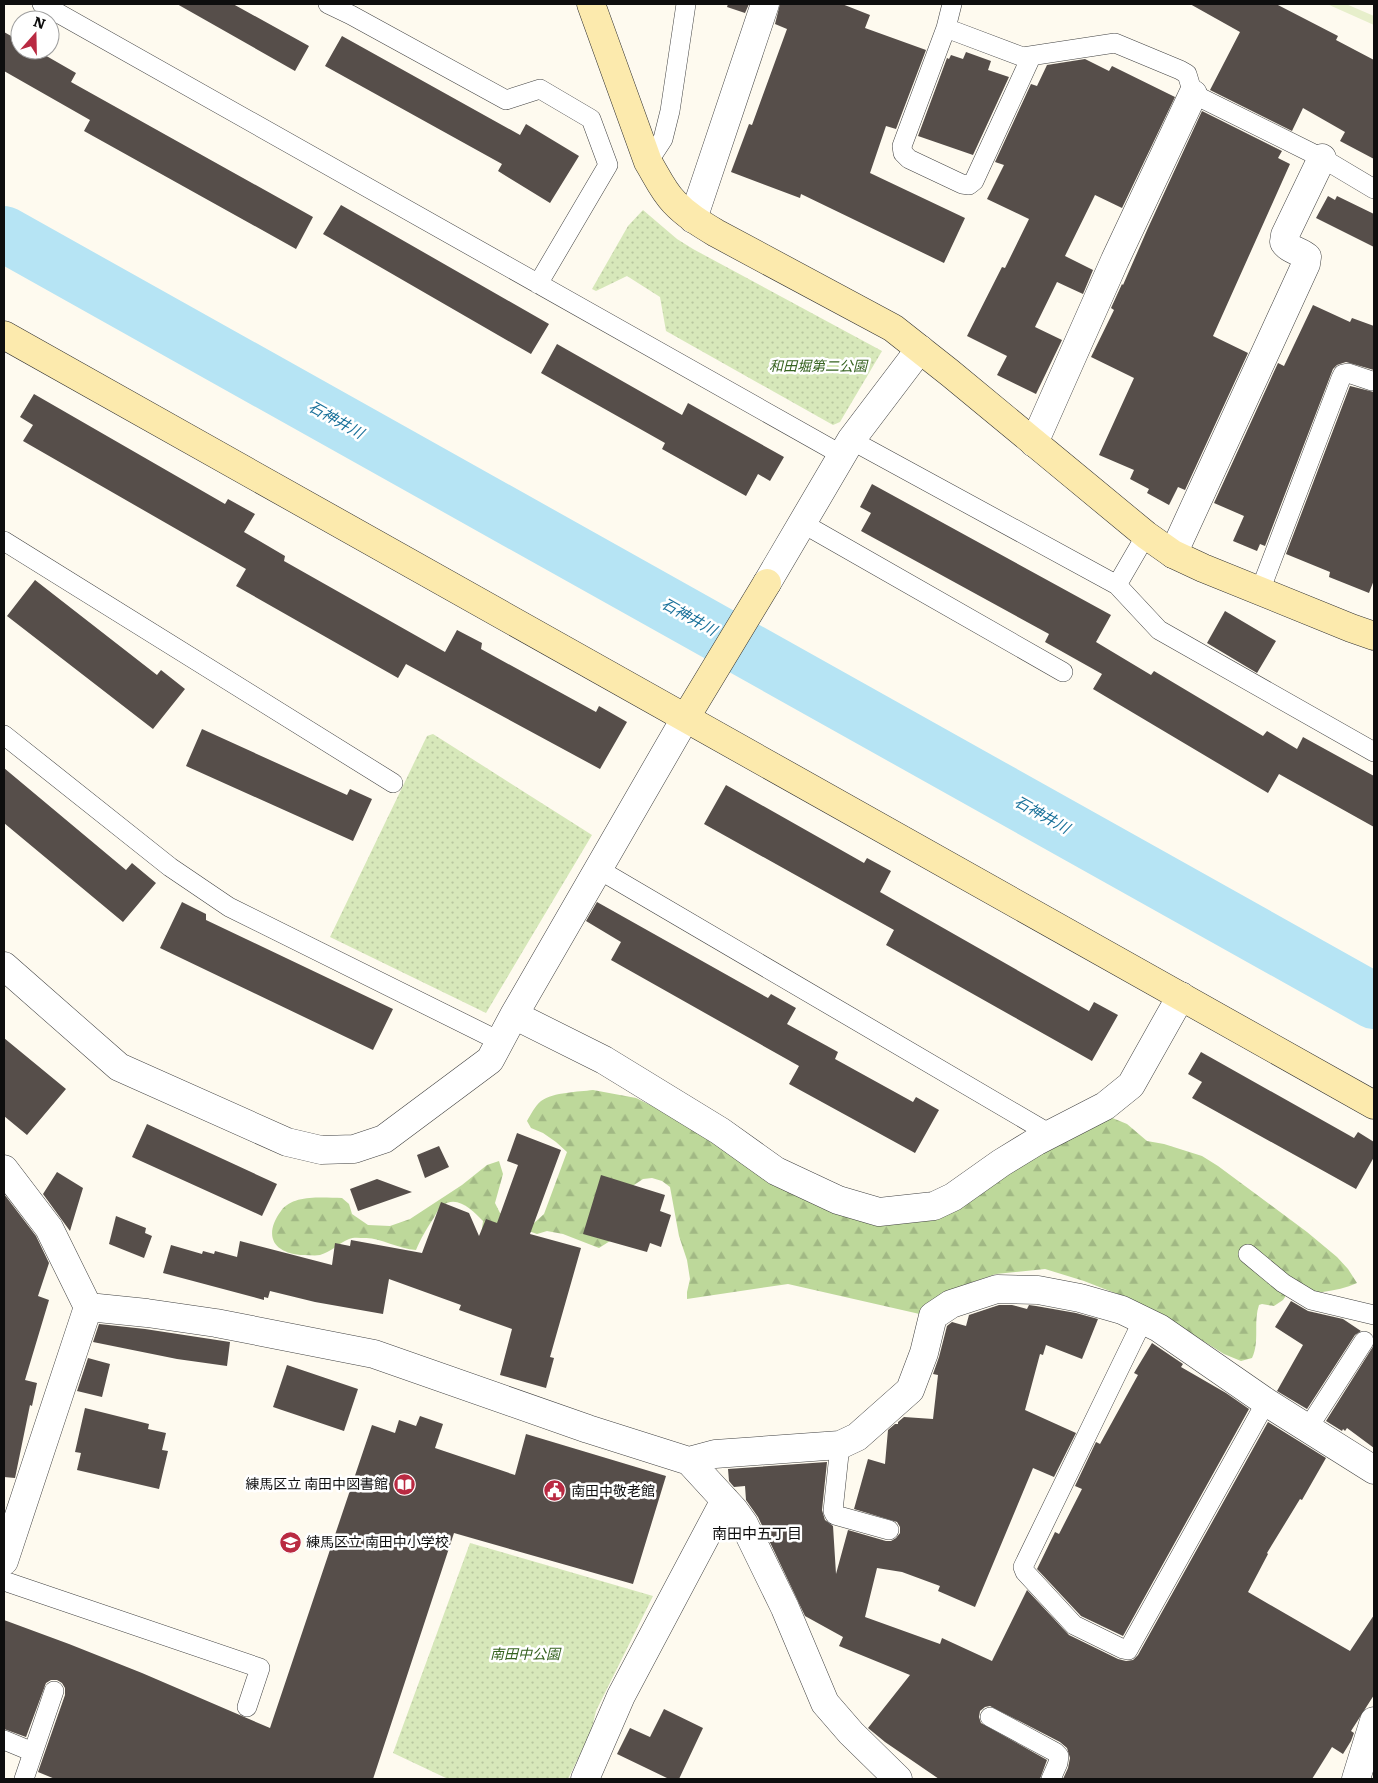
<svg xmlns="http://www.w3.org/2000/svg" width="1378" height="1783" font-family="Literata,'Noto Sans JP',serif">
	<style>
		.forest { fill: url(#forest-firs) }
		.park { fill: url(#park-dots) }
		.pitch { fill: #e7efcb }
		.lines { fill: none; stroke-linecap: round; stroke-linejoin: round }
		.river { stroke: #b6e4f4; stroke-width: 56 }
		.building { fill: #564e4a }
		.lane-casing { stroke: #414141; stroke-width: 20 }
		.street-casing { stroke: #414141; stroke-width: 29 }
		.secondary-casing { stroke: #303030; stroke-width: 29 }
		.lane { stroke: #fff; stroke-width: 19 }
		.street { stroke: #fff; stroke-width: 28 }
		.secondary { stroke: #fceaad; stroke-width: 28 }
		.labels { text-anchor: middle; stroke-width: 5; stroke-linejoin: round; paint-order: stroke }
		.park-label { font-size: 14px; font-style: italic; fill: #366320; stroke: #fff }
		.poi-label { font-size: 14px; fill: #0e0e0e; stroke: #fff; text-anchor: start }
		.water-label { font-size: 15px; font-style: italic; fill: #1b729b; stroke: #fff }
		.neighbourhood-label { font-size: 15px; fill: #0e0e0e; stroke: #fff }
	</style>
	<defs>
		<pattern id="forest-firs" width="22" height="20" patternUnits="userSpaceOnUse" patternTransform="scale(1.25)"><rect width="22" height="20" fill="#bdd89a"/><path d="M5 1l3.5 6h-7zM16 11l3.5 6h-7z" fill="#a1b884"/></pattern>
		<pattern id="park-dots" width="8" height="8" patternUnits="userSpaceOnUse" patternTransform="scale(1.25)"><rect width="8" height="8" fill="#d7e8ba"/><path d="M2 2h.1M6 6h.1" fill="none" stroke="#b7c69f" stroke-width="1.8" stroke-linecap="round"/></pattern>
	</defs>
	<rect width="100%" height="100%" fill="#fefaef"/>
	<!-- forest -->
	<path class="forest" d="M593,1090L636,1098L886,1221L1110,1117L1127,1124L1147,1141L1164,1144L1202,1156L1218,1166L1307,1232L1337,1257L1348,1269L1357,1283C1336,1293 1310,1293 1287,1294L1283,1300L1274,1306L1262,1304L1259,1305C1253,1323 1260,1341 1252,1358L1241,1361L1224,1354L1166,1318L1120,1295L1084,1281L1045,1269L996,1274L967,1284L924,1315L788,1284L687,1299V1292L690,1279L687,1260L679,1236L670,1187L662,1181L652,1178L643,1179L631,1187L610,1241L599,1248L563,1234L547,1231L537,1234L526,1230L481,1236L483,1221C473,1211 457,1194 442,1206C438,1208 436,1215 433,1219C426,1230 421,1238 416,1250C399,1249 378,1237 365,1238C360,1238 353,1237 349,1239C339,1243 331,1252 320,1255C315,1256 309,1255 304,1255C275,1254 262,1237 281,1211C293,1194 323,1198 342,1198L349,1204L352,1214L368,1225L390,1226L410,1219L462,1185L487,1165L499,1161L503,1174L495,1203L500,1213L520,1221L534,1223L544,1214L567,1152L556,1142L543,1133L531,1128L527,1121C531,1114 535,1106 541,1101C554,1092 578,1092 593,1090Z"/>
	<!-- park -->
	<path class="park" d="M643,210L677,239L693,249L882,351L840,422L833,425L666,331L660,297L627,276L596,291L592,289L628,226Z
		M433,734L592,835L486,1013L330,937L427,736Z
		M470,1543L653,1596L596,1711L591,1732L568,1779H448L393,1753Z"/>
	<!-- pitch -->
	<path class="pitch" d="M1327,4H1346L1374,16V25Z"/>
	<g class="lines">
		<!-- river -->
		<path class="river" d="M4,234L1374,1001"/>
	</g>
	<!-- building -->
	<path class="building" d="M177,4H233L309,46L295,71Z
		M728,4H749L745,13L727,7Z
		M780,4H842L870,15L865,28L926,50L896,129L886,126L870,173L965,218L944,263L801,194L800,198L731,172L749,124L752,125L787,29L775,24Z
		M1190,4H1276L1338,36L1336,40L1374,60V159L1340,141L1345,132L1303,108L1292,131L1210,90L1240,32Z
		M4,32L20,41V50H36L76,73L71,82L313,217L296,249L84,131L90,120L4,71Z
		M342,36L520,135L526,124L579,156L550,203L498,171L502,164L325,66Z
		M966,52L991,61L988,70L1009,77L973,155L918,136L947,58L949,59L951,55L963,59Z
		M1085,59L1109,71L1112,66L1175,97L1122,208L1095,195L1065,256L1093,270L1083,294L1057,282L1035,327L1062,340L1036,394L997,375L1007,356L967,336L1002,267L1005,268L1029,219L987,199L1004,165L995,162L1031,84L1037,86L1047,65Z
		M1202,111L1282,151L1278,158L1290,164L1213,336L1248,353L1185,490L1178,487L1169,505L1147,493L1149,489L1130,479L1134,470L1099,455L1134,378L1091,357L1114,310L1111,308L1122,284L1123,285L1148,228Z
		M1328,196L1335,200L1337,196L1374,214V247L1316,218Z
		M341,205L549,324L531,354L323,234Z
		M1313,305L1350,322L1352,318L1374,326V370L1346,362L1337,365L1333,369L1265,546L1260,544L1257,551L1233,541L1244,516L1214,503L1278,363L1284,366Z
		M557,344L682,415L688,403L784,457L770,481L758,474L746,496L662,449L665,443L541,373Z
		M1350,386L1374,392V580L1369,593L1329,577L1330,572L1286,554Z
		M34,394L225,504L228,499L255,514L244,532L285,556L284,561L445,652L457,630L482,643L481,649L596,712L599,706L627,722L600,769L406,664L398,678L236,586L246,569L23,441L33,425L20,417Z
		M872,484L1111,615L1096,642L1151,675L1154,671L1263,736L1267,731L1297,749L1303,737L1374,776V827L1279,774L1268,793L1093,689L1102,674L1045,642L1049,634L861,531L871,513L860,507Z
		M35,580L157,675L161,670L185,689L153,729L7,616Z
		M1225,611L1276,641L1257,673L1207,643Z
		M202,729L347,795L350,789L372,799L353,841L186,766Z
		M4,768L126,870L132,863L156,883L123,922L4,823Z
		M726,785L864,863L867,858L891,871L880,892L1089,1011L1094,1002L1118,1015L1092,1061L886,945L894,930L704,824Z
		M182,902L206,914V920L393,1009L373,1050L160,948Z
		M597,902L768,998L771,994L796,1008L787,1024L838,1052L835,1059L913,1102L916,1097L939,1110L915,1153L789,1084L799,1066L611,960L621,942L586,921Z
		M4,1038L66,1089L27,1135L4,1116Z
		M1201,1052L1354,1138L1358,1132L1374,1142V1157L1356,1189L1192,1098L1202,1082L1188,1074Z
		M147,1124L277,1184L262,1216L132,1157Z
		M517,1133L561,1150L530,1234L581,1248L550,1357L554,1358L546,1388L500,1375L512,1329L459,1310L461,1305L389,1279L383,1314L315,1302L270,1291L268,1298L264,1297V1300L163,1273L171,1245L202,1254L203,1251L214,1254L215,1251L237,1257L240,1241L332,1265L335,1243L350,1246L351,1240L422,1253L441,1202L469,1213L479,1236L486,1219L497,1223L518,1165L507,1161Z
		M439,1146L449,1167L425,1178L417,1155Z
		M57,1172L83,1188L70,1231L43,1194Z
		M601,1175L665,1195L660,1211L671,1215L661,1247L650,1243L647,1252L583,1234Z
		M377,1179L412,1192L358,1211L350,1189Z
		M4,1194L36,1236L49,1263L38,1296L49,1300L25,1380L37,1383L32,1406L30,1405L15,1478L4,1477Z
		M116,1216L146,1228L145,1233L152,1236L144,1258L109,1244Z
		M1291,1301L1308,1311L1343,1319L1361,1331L1355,1335L1307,1409L1277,1391L1303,1345L1275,1327Z
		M999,1305H1012L1027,1309L1029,1305L1036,1306L1076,1313L1098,1319L1082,1359L1046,1345L1043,1355L1040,1354L1025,1410L1076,1433L1054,1477L1033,1468L975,1607L938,1591L940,1586L902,1572L877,1568L865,1617L940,1644L942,1638L992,1661L1027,1590L1069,1635L1118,1659L1126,1661L1133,1660L1138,1655L1268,1422L1326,1458L1302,1500L1300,1499L1267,1553L1268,1554L1248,1592L1350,1651L1374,1615V1695L1351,1731L1354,1733L1351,1741L1343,1754L1332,1747L1312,1779H1063L1068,1768L1070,1758L1067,1748L1060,1742L990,1706L985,1707L980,1711L979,1717L981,1723L1047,1760L1040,1779H939L885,1742L868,1728L910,1675L839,1646L843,1637L805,1616L758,1517L746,1500L745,1486L734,1487L729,1481L728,1469L827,1462L822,1510L825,1520L833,1526L836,1574L848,1530L886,1541H891L896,1538L900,1533V1527L897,1522L854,1509L868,1459L885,1464L888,1430L895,1424H898V1422L904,1417L933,1419L938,1375L933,1374L939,1357L947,1326L952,1322L966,1326L969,1315Z
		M99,1324L145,1329L230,1342L227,1366L177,1359L93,1342Z
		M1152,1343L1183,1364L1181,1367L1226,1393L1249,1409L1123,1636L1081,1616L1037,1569L1055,1532L1059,1534L1082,1489L1075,1486L1096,1442L1100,1444L1138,1375L1134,1373Z
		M1374,1345V1448L1347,1428L1345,1431L1343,1429L1342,1431L1326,1421Z
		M88,1358L110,1364L102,1397L77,1391Z
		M287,1365L358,1389L344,1431L273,1407Z
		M85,1408L149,1424L148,1429L166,1433L162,1450L168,1451L159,1489L77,1470L81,1453L75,1452Z
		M420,1416L443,1424L435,1448L515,1475L526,1434L666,1476L633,1584L454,1533L373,1779H55L38,1772L65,1695V1688L62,1683L57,1680H51L46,1683L26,1737L4,1729V1620L69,1644L142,1673L270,1728L372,1425L395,1433L399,1420L416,1426Z
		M664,1709L703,1728L679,1779H669L617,1754L630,1728L650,1737Z"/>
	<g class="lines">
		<defs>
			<path id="lane" d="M42,4L842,455
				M328,4L351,15L506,100L540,89L591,119L608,165L538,284
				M952,4L946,28L902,146L903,153L909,159L962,184L969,185L974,181L1031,57
				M946,28L1023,57L1115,43L1180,70L1187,74L1193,94L1322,158L1374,189
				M648,162L663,139L670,111L686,4
				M851,440L1117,585L1146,535
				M802,523L1063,672
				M4,541L393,783
				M1117,585L1159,630L1374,752
				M1260,591L1341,378L1343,374L1348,373L1372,381
				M4,735L170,867L229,907L501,1042
				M598,869L1050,1134
				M1248,1254L1283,1283L1311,1300L1374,1315
				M1143,1320L1023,1567L1025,1572L1074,1625L1123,1649L1128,1650L1266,1402
				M1308,1428L1364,1341
				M840,1445L833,1511L835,1515L889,1530
				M4,1581L260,1668L247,1707
				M990,1717L1055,1752L1059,1756L1058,1763L1051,1779
				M4,1740L33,1752
				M24,1779L54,1691"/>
			<path id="street" d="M693,219L765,4
				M1034,443L1115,260L1193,94
				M1173,554L1306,264L1307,257C1300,251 1289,250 1284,242L1285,235L1322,158
				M767,583L851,440L920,349
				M4,966L119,1067L287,1142L321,1150L354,1149L384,1139L490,1060L514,1015L686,717
				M514,1015L604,1060L720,1131L776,1171L838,1200L879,1212L934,1206L953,1197L1001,1163L1037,1141L1105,1106L1131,1085L1181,996
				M4,1169L49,1228L88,1307
				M689,1461L734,1510L744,1524L785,1608L825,1703L851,1733L898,1779
				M4,1561L88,1307L147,1313L216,1323L374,1354L588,1429L689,1461L715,1454L840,1445L857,1437L910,1390L924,1353L933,1316L951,1304L997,1289L1038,1290L1080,1298L1122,1310L1159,1328L1266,1402L1374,1470
				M585,1779L621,1696L725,1500
				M1356,1779L1374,1721"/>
			<path id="secondary" d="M591,4L648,162C656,175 663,191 674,202C686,215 701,224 716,233L893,328L950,373L1146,535L1173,554L1203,568L1351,628L1374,636
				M4,335L1374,1105
				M686,717L767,583"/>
		</defs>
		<!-- lane casing -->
		<use href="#lane" class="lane-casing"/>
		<!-- street casing -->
		<use href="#street" class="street-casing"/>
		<!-- secondary casing -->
		<use href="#secondary" class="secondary-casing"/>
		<!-- lane -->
		<use href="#lane" class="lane"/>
		<!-- street -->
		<use href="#street" class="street"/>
		<!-- secondary -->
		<use href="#secondary" class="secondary"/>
	</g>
	<!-- icons -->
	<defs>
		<symbol id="library-disc" viewBox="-11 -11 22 22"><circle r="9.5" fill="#b92a42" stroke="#fff"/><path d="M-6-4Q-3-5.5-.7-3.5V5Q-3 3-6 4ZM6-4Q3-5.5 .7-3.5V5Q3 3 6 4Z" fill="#fff"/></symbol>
		<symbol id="civic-disc" viewBox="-11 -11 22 22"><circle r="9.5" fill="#b92a42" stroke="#fff"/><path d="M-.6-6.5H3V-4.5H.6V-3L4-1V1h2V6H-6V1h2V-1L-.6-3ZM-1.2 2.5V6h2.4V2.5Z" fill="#fff"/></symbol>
		<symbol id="school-disc" viewBox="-11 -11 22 22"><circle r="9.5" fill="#b92a42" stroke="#fff"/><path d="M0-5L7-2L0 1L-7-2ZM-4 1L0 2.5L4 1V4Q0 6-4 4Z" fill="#fff"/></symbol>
	</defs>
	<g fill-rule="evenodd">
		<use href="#library-disc" x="392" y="1472" width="25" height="25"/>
		<use href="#civic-disc" x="542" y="1478" width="25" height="25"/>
		<use href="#school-disc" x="278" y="1530" width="25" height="25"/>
	</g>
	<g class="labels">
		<!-- park labels -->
		<g class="park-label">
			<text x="818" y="371">和田堀第二公園</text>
			<text x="525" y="1659">南田中公園</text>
		</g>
		<!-- poi labels -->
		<g class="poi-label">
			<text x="388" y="1489" text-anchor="end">練馬区立 南田中図書館</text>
			<text x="571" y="1496">南田中敬老館</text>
			<text x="306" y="1547">練馬区立 南田中小学校</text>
		</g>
		<!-- water labels -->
		<g class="water-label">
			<text transform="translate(336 420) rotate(29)" y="5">石神井川</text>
			<text transform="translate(689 617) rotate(29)" y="5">石神井川</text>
			<text transform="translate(1042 815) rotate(29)" y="5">石神井川</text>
		</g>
		<!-- neighbourhood labels -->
		<g class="neighbourhood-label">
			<text x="757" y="1539">南田中五丁目</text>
		</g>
	</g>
	<!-- border -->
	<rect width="1378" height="1783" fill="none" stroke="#0e0e0e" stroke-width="10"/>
	<!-- north arrow -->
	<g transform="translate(35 35) rotate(20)"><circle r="24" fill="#ffffff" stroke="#9f9f9f"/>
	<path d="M0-4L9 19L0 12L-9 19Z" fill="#b92a42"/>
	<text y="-8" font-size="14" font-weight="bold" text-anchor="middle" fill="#0e0e0e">N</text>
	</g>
</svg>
